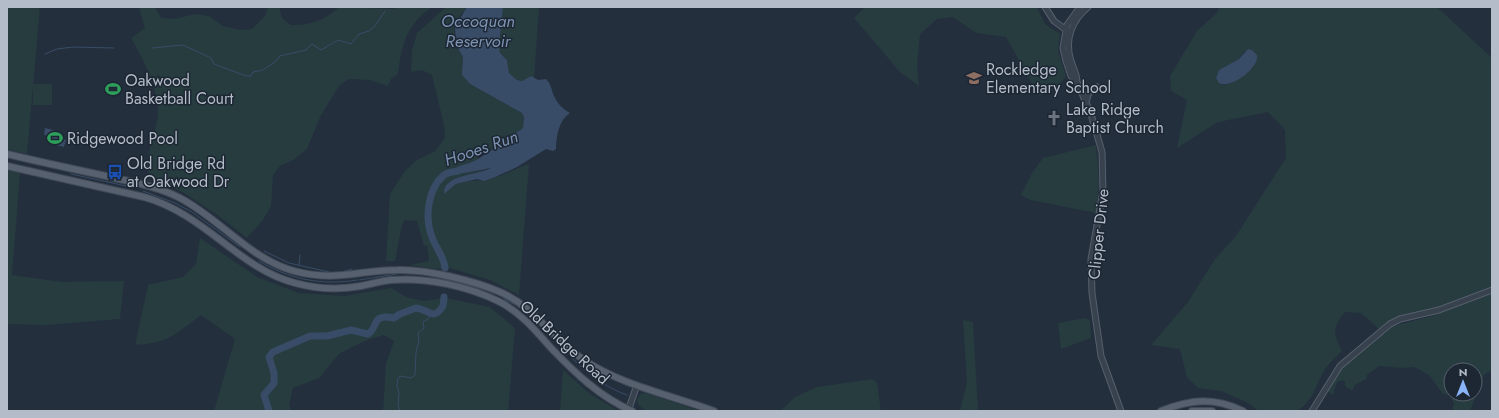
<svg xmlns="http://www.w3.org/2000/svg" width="1499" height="418" font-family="Jost,sans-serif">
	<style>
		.green { fill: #263c3f; fill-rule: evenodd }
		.water { fill: #394c67 }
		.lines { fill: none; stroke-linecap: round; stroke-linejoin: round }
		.stream { stroke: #394c67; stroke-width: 1 }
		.river { stroke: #394c67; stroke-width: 7 }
		.minor-casing { stroke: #565f6c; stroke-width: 7 }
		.major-casing { stroke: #414a57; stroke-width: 8 }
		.minor { stroke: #38414e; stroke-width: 5 }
		.major { stroke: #56606e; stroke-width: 6 }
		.labels { text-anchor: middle; stroke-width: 3; stroke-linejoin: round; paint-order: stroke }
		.poi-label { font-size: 16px; fill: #b4bcc9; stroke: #1d2633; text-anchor: start }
		.street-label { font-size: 16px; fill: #b4bcc9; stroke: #1d2633 }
		.water-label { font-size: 17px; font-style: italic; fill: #7c92b1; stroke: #1d2633 }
	</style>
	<rect width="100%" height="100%" fill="#242f3e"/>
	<!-- green -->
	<path class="green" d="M7,7H40L27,154L7,149Z
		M139,7H155L161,18L175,19L195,14L209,16L223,26L240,30L252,29L265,16L268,7H279L282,18L291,25C310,25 325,21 339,7L394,9L396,7H432C406,25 402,44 398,74L391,79L388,86L370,80L348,79L339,86L321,115L307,149L293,160L280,166L273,175L271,206L263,220L247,238L216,214L184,193L151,176L147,169C146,157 155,134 157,121C163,96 143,59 131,38L145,28Z
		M446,7H467L457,20L454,30L458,49L463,57L470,84L522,113L524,117L523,128L478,157L477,160L465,164L450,173H464L492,167L449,182L444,192V194C458,177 476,183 494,178C506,174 516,168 529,164L519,295L490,280L450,268L434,269L410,265L429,261L427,245L424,246L417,221L404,220L401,229L395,261H386L390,194L405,171L417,160L435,151L445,138L444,125L432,75L422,70L411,72L412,50L417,33Z
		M503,7H539L534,78L531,76L522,81L517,80L509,73L507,60L500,53L499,46Z
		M865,7H1037L1045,24L1060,34L1058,51L1066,76L1059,85L1039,96L1006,37L976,33L953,17L937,19L920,34L917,66L919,86L900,72L854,18Z
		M1219,7H1437L1492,58V286L1438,308L1398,317L1379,329L1361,313L1345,312C1332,329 1333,332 1342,351C1338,356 1332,360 1328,365C1318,377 1313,405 1296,411H1259L1248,403L1221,391L1198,388L1187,377L1180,349L1151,345L1188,302L1215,259L1236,236L1286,158L1285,130L1268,112L1218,122L1177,148L1187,100L1171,91L1170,76L1197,31L1217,13ZM1250,49L1254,52C1246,65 1240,85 1222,85L1216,78L1219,70L1239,59L1244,52Z
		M33,84H52V105H33Z
		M1096,145L1099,184L1096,213L1031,200L1021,195L1032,173L1043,158Z
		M7,170L20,173L12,275L62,282L124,281L120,319L46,325L9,324L7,328Z
		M200,238L257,277L299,293L344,296L391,288L406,297L423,301L445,298L490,307L515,328L508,411H383L386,363L394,341L384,335L367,340L340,353L319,378L293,388L289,405L291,411H214L235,339L201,315C175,334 170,343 135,345L148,285L183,277L196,264Z
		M1492,293V370L1484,375L1470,411H1452L1454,404L1450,396L1442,393L1430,376L1419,369L1412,367L1402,368L1379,366L1367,375L1366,379L1355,385L1352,391L1345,386V382L1342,380L1337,382L1333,395L1327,391L1342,368L1393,326L1432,316ZM1451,370H1475V394H1451Z
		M1085,318L1090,321L1091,338L1061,349L1058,323Z
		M963,320L973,322L978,411H960L967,382Z
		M563,370L590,394L619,411H560Z
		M873,379L877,383L881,411H780L795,397L817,387Z
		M644,393L648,394L701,411H647L639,406L637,400L640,394Z"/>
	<!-- water -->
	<path class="water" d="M467,7H503L499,46L500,53L507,60L509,73L517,80L522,81L531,76L538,80L546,79C552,85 551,90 554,96C557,103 563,109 570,113C559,120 556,136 556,149L553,151L546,149L517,167L493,178L484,181L477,179L456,184L444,194C442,175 478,175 491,168L464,173H450C457,164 468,165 478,159C493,150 508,138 523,128L524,117L522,113L470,84L462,75L463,57L456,45L455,27Z
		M1248,49L1252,50L1257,55C1260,67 1231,90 1219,83L1216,78L1219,70L1239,59Z
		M45,128L61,132L60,139L66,140L64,147L48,143L50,136L44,135Z"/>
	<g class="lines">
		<!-- stream -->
		<path class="stream" d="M152,48L183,45L211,58L214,64L246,76H251L253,72L263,70L276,61L280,56L306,50L312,44L321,50L338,40L351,44L359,34L369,31L375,26L385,11
			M45,54L57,49L73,47L114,48
			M71,174L126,186
			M143,191L175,203L192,212L240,247
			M264,251L289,263L329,272
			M259,261C289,279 322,286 357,280
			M299,265L300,255
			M342,272L352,269
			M359,280L397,274
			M504,299C511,303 519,306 525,312C559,341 584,380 627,395
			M400,411L398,405L399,393L397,386L398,378L401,376L411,378L415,375L416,352L419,341L418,333L424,328L423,322L428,319L431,314"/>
		<!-- river -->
		<path class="river" d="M445,268C444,256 434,246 431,234C425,217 428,189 443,176C447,172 453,172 458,171
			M269,411L264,395L274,383V373L269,357L273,352L310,336H327L351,330L368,334C379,327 371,313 394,318L400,314L416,308C429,309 433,322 443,306L444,297"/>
		<defs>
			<path id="minor" d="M1045,7L1054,21L1069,32
				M1080,7L1067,25L1063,48L1066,61L1071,76L1077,82L1091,114L1102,152L1103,191L1091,259L1092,293L1101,356L1121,411
				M1077,82C1077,74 1073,68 1071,61C1064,40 1072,20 1088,7
				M1086,102L1089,92L1097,87
				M628,411L637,385
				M1312,411L1340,366L1390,324L1400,319L1439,310L1492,290"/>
			<path id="major" d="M7,154C40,162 73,169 106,176C131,182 157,186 180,198C220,219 250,259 294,271C335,282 359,270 398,270C427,269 474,281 500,292C535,307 553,340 584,360C623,386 671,395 714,411
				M7,166L144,197C205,214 238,268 295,283C317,289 339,290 361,286C371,284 381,281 391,280C426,277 468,286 500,302C521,313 536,331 551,348C575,373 600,397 632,411
				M1161,411C1191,399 1214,397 1243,411
				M1192,411H1212"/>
		</defs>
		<!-- minor casing -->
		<use href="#minor" class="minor-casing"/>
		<!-- major casing -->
		<use href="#major" class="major-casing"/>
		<!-- minor -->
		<use href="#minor" class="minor"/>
		<!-- major -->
		<use href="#major" class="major"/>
	</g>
	<!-- icons -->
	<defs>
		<symbol id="school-bare" viewBox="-9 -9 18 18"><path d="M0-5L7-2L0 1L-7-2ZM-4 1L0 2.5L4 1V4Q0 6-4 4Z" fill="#8d6e63" stroke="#1d2633" stroke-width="2.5" paint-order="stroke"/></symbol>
		<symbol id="stadium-bare" viewBox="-9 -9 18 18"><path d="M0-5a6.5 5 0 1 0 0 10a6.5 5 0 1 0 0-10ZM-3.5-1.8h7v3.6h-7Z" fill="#2e9e5b" stroke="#1d2633" stroke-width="2.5" paint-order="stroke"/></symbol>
		<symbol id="church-bare" viewBox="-9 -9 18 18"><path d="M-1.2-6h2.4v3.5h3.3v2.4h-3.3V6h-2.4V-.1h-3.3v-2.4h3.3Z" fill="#6b7280" stroke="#1d2633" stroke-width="2.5" paint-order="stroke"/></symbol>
		<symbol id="bus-bare" viewBox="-9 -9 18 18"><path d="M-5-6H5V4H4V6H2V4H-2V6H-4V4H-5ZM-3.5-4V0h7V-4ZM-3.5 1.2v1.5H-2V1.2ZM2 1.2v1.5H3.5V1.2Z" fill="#1a4fb4" stroke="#1d2633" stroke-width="2.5" paint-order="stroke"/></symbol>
	</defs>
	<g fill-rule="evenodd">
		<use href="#school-bare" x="963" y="67" width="22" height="22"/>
		<use href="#stadium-bare" x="102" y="78" width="22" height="22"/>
		<use href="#church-bare" x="1043" y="107" width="22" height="22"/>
		<use href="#stadium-bare" x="44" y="127" width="22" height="22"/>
		<use href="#bus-bare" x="104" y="161" width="22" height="22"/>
	</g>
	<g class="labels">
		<!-- poi labels -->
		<g class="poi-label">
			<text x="986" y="75">Rockledge<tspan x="986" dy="18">Elementary School</tspan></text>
			<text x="125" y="86">Oakwood<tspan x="125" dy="18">Basketball Court</tspan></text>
			<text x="1066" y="115">Lake Ridge<tspan x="1066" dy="18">Baptist Church</tspan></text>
			<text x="67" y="144">Ridgewood Pool</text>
			<text x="127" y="169">Old Bridge Rd<tspan x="127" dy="18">at Oakwood Dr</tspan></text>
		</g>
		<!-- street labels -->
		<g class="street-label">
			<text transform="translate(1098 234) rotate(-84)" y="6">Clipper Drive</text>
			<text transform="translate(565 342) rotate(43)" y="6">Old Bridge Road</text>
		</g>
		<!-- water labels -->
		<g class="water-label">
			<text x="478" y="27">Occoquan<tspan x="478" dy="20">Reservoir</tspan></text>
			<text transform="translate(481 148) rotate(-19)" y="6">Hooes Run</text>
		</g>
	</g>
	<!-- border -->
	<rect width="1499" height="418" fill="none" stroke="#b4bcc9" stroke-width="16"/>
	<!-- north arrow -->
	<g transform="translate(1463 382)"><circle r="19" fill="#1d2633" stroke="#59626f"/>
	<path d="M0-3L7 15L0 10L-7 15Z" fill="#8ab4f8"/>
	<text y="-6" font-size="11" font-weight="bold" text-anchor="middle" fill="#b4bcc9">N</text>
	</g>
</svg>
